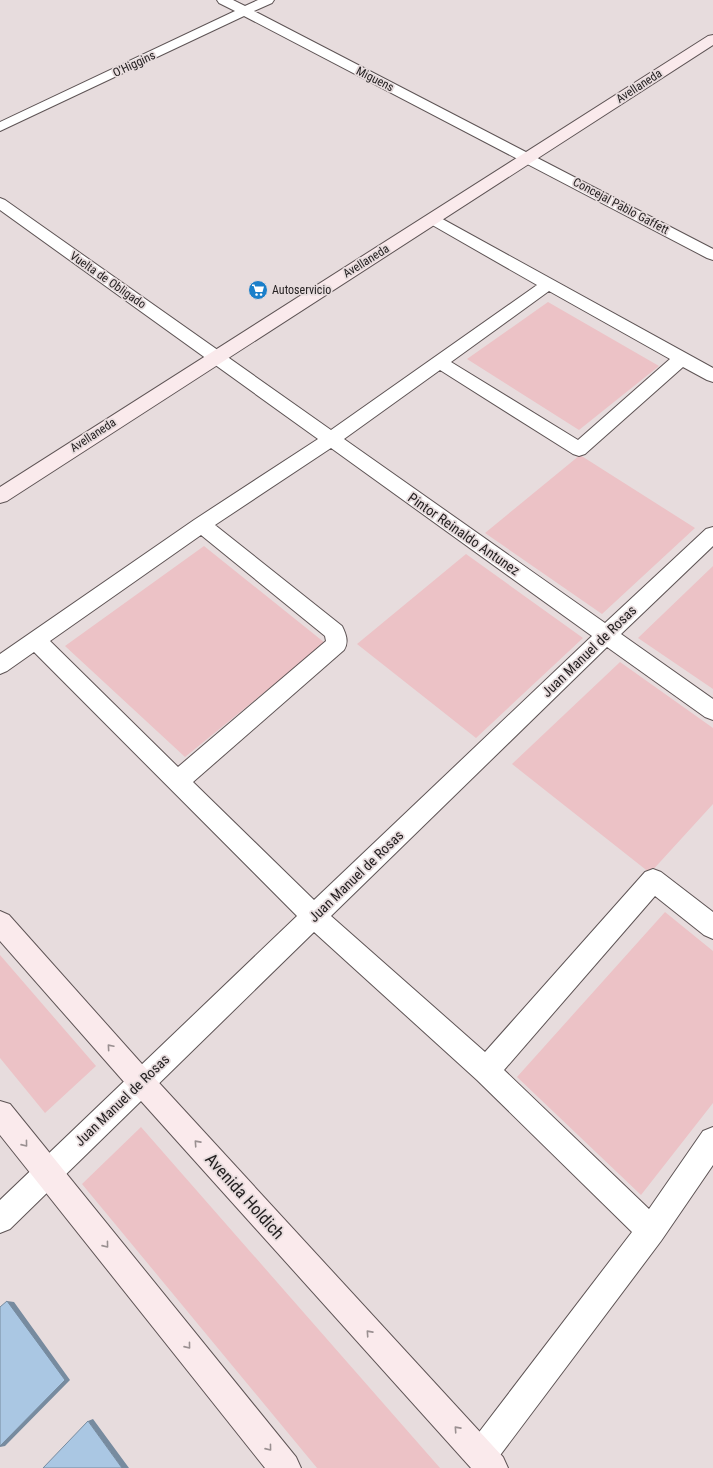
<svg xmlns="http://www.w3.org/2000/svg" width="713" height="1468" font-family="'Roboto Condensed',sans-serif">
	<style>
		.green { fill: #ecc2c6 }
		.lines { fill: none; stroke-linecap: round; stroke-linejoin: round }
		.street-casing { stroke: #5e5455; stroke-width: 2 }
		.secondary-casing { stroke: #5e5455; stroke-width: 2 }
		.street { fill: #fff; fill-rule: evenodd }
		.secondary { fill: #faeaec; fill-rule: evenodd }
		.shaded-wall { fill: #778b9f }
		.building { fill: #aac7e3; stroke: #778b9f }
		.oneway { stroke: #9a9091 }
		.labels { text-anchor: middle; stroke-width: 3.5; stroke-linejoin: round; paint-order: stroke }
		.far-street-label { font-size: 12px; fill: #252122; stroke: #e7dcdd }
		.far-poi-label { font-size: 12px; fill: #252122; stroke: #e7dcdd; text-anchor: start }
		.street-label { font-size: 14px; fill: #252122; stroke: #e7dcdd }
		.near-street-label { font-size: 17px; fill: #252122; stroke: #e7dcdd }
	</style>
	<rect width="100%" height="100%" fill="#e7dcdd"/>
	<!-- green -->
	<path class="green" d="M548,302L659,366L579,430L467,359Z
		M580,455L695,528L602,614L485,533Z
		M204,546L325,643L185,757L65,646Z
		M466,554L583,638L476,738L357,644Z
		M713,566V689L638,638Z
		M620,662L713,728V804L650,873L512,764Z
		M665,912L713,951V1103L641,1195L517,1077Z
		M0,955L96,1066L45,1113L0,1058Z
		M141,1127L440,1468H317L82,1184Z"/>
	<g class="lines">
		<defs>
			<path id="street" d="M217,0H233L245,6L258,0H274L272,3L254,11L713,249V260L707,258L244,16L0,131V122L235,11L219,3Z
				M0,198L5,200L331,430L537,285L427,222L424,219L427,216L432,214L437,216L713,368V382L707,380L683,367L585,454L579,456L573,454L440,370L344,439L605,623L706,529L713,527V546L621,634L713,699V720L705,717L607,647L331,916L485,1052L645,872L653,869L661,872L713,912V939L704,935L655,896L504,1070L649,1209L703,1131L713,1127V1165L661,1241L492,1466C485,1468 477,1468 470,1466L465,1455L470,1444L632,1232L477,1080L314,932L10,1229L0,1233V1200L297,916L34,652L7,671L0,674V654L194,520L318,439L0,210ZM549,291L670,359L578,440L451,362ZM331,448L592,636L314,900L193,782L344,650C349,642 346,634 342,626L215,525ZM201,535L325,636L326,641L178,767L50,641Z"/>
			<path id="secondary" d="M713,35V45L7,501L0,503V487L708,36Z
				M0,911L9,915L150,1073L503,1457L508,1468H471L132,1091L0,941Z
				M0,1101L10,1104L296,1457L301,1468H265L0,1135Z"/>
		</defs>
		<!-- street casing -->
		<use href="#street" class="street-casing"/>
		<!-- secondary casing -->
		<use href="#secondary" class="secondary-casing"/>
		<!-- street -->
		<use href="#street" class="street"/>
		<!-- secondary -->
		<use href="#secondary" class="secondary"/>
	</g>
	<!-- shaded-wall -->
	<path class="shaded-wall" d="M7,1301L14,1302L70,1380L5,1446L0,1447Z
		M93,1419L129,1468H122L88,1421Z"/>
	<!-- building -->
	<path class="building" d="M7,1301L65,1380L0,1446V1307Z
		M88,1421L122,1468H43Z"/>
	<!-- one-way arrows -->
	<defs><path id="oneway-chevron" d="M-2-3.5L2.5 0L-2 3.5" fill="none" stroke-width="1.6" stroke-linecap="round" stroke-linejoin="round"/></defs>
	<g class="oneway">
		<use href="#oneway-chevron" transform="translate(110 1047) rotate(-131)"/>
		<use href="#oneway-chevron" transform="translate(197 1143) rotate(-132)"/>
		<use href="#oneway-chevron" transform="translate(25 1144) rotate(51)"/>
		<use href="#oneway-chevron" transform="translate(106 1245) rotate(51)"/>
		<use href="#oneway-chevron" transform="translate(369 1333) rotate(-132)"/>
		<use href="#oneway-chevron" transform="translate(188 1346) rotate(51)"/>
		<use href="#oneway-chevron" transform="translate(457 1429) rotate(-132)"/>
		<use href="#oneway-chevron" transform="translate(269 1448) rotate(51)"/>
	</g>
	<!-- icons -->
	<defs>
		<symbol id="supermarket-disc" viewBox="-11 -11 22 22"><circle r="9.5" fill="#1a7fca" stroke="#e7dcdd"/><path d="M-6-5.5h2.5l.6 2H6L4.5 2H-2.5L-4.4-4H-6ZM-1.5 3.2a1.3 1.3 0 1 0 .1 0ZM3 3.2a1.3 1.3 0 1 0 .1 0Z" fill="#fff"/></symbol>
	</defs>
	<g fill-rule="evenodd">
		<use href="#supermarket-disc" x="247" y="279" width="22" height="22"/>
	</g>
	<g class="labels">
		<!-- far-street labels -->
		<g class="far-street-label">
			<text transform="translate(134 64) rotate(-25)" y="4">O'Higgins</text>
			<text transform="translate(375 79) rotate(27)" y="4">Miguens</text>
			<text transform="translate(639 86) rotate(-33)" y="4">Avellaneda</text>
			<text transform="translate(621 206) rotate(28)" y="4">Concejal Pablo Gaffett</text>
			<text transform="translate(366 261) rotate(-32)" y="4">Avellaneda</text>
			<text transform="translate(108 280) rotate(35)" y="4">Vuelta de Obligado</text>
			<text transform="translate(93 435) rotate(-33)" y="4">Avellaneda</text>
		</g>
		<!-- far-poi labels -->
		<g class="far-poi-label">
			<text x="272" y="294">Autoservicio</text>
		</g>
		<!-- street labels -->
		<g class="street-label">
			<text transform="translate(464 534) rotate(35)" y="5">Pintor Reinaldo Antunez</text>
			<text transform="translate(589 651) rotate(-44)" y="5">Juan Manuel de Rosas</text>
			<text transform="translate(356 876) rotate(-44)" y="5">Juan Manuel de Rosas</text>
			<text transform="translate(122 1100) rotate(-44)" y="5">Juan Manuel de Rosas</text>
		</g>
		<!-- near-street labels -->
		<g class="near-street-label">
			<text transform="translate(245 1196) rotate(48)" y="6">Avenida Holdich</text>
		</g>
	</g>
</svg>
